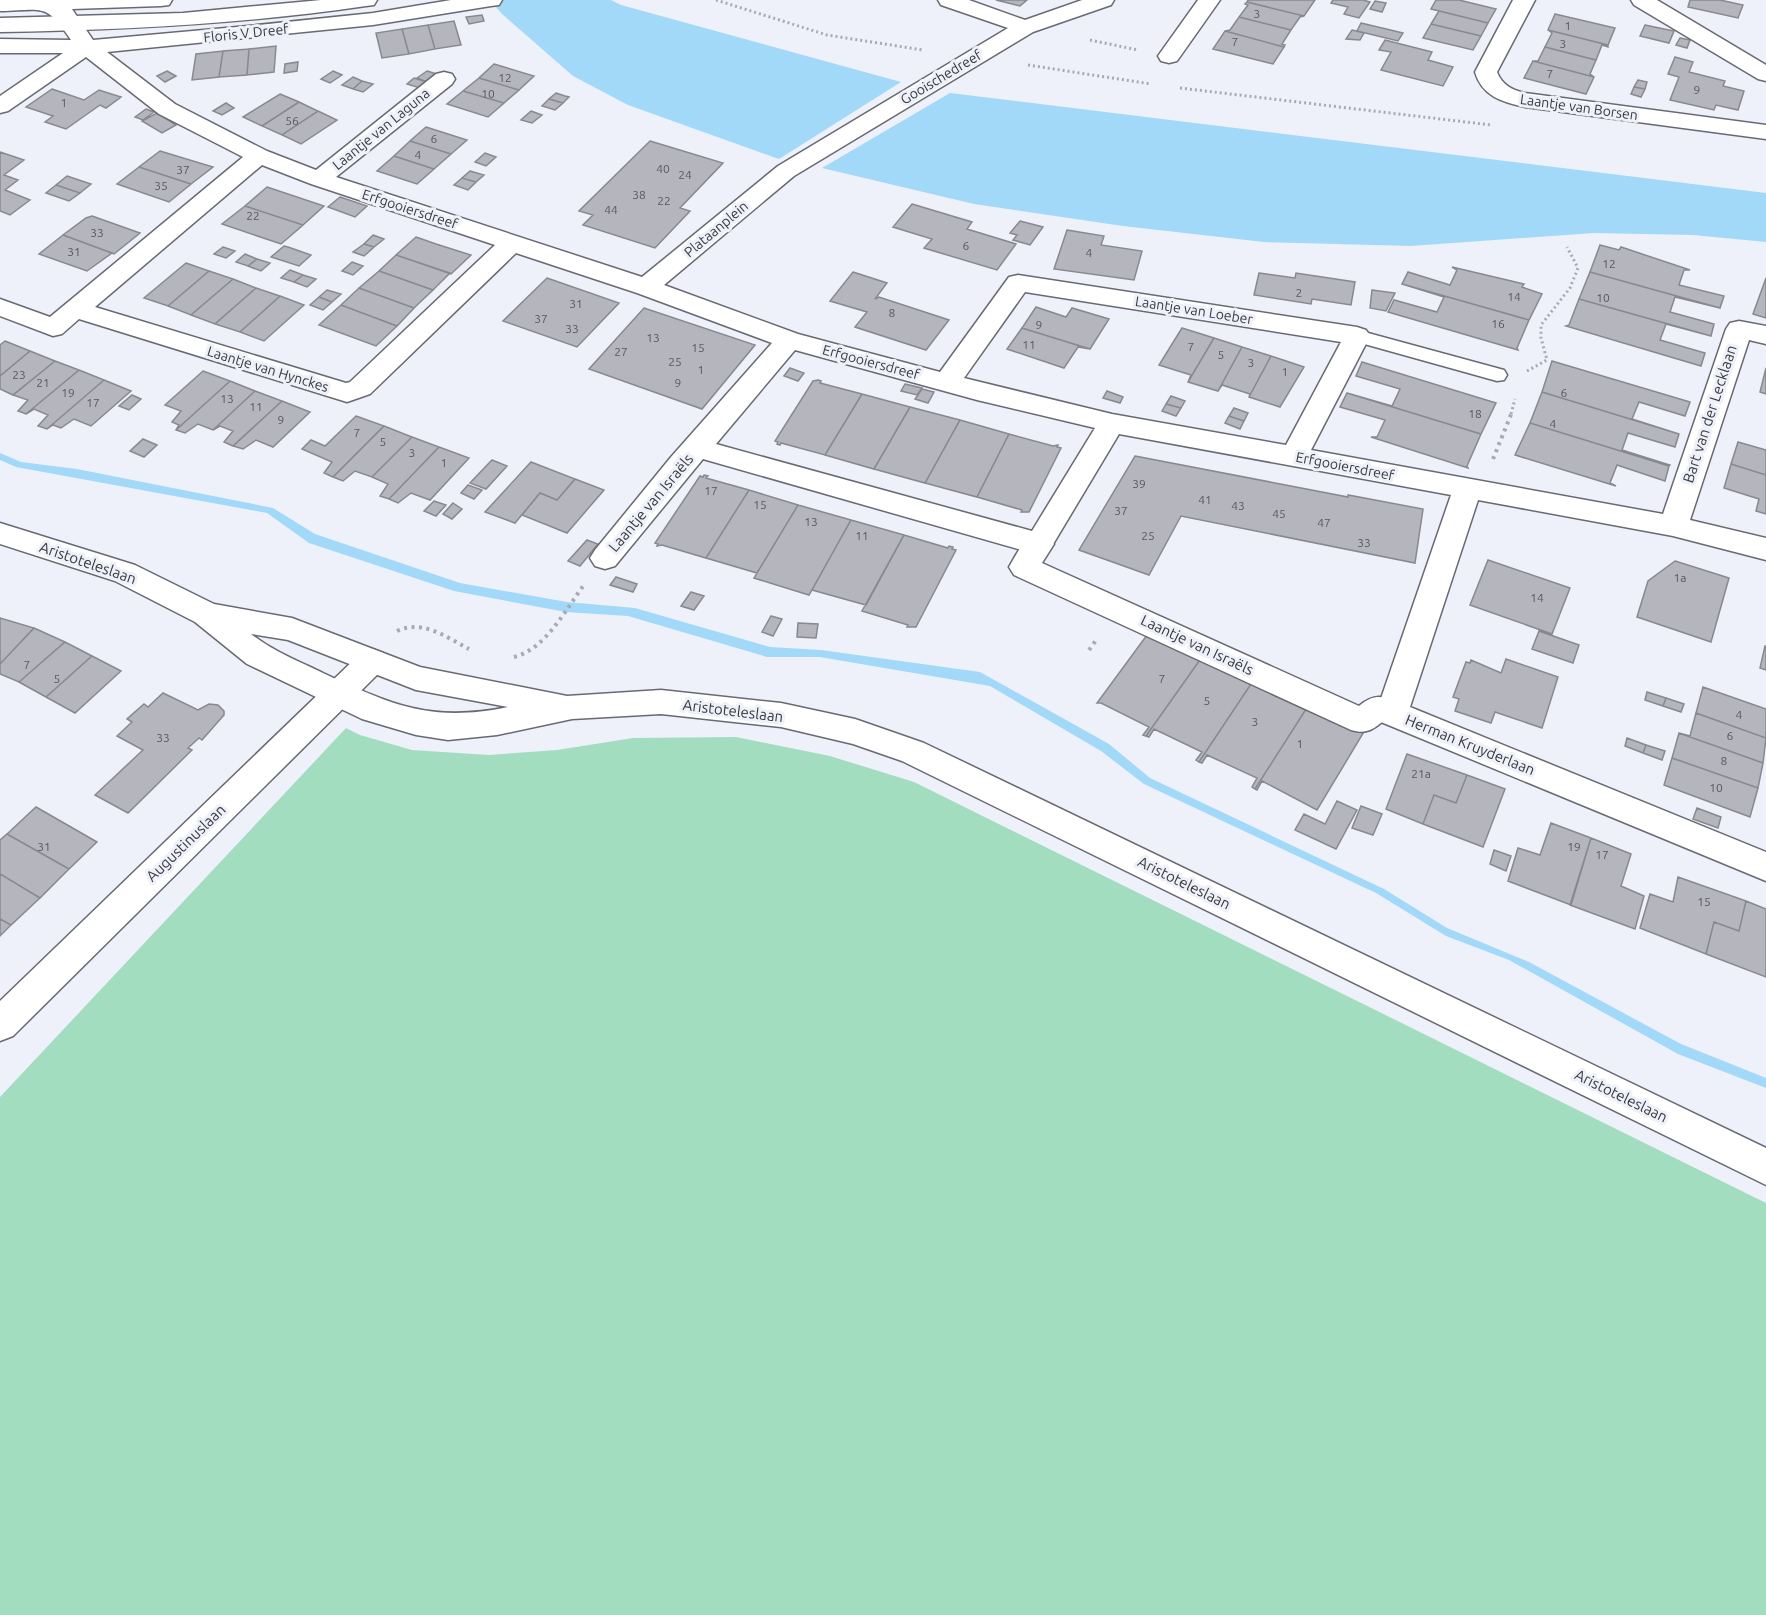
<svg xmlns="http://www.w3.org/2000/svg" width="1766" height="1615" font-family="Ubuntu,sans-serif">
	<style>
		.green { fill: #a3ddbf }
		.water { fill: #a2d9f9 }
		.building { fill: #b4b5bd; stroke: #888891; stroke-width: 1.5 }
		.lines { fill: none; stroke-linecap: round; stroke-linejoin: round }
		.service-casing { stroke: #676a71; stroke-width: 3 }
		.pedestrian-casing { stroke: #676a71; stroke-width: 3 }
		.minor-casing { stroke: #676a71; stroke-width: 3 }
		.tertiary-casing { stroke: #676a71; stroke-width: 3 }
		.path-far1 { stroke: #a7aab0; stroke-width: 3; stroke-dasharray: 2 3; stroke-linecap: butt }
		.path { stroke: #a7aab0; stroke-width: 4; stroke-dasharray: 3 4.5; stroke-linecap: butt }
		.service { fill: #fff; fill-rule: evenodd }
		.pedestrian { fill: #fff; fill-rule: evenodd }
		.minor { fill: #fff; fill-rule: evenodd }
		.tertiary { fill: #fff; fill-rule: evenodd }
		.labels { text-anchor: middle; stroke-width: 6; stroke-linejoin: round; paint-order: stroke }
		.number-label { font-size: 12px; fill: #57595d }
		.far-street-label { font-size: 14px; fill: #383a3d; stroke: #eef1fa }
		.street-label { font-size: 15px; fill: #383a3d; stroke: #eef1fa }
	</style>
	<rect width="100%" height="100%" fill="#eef1fa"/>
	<!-- green -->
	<path class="green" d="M346,728L360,735L412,750L489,755L557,750L633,738L736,737L830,756L914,782L1766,1203V1615H0V1097Z"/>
	<!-- water -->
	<path class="water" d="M490,0H611L621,5L901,82L779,159L628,105L573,76L502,14Z
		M950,93L1766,193V242L1693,235L1594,233L1411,246L1264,242L1123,226L974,204L822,168Z
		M0,453L21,462L77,469L273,508L315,534L460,583L567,602L635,608L770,647L821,650L980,672L1109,744L1150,778L1384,889L1447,928L1529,962L1681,1044L1766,1078V1088L1678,1054L1509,960L1446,936L1376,893L1144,784L1101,751L990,686L820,657H767L628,616L566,612L454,591L309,543L267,513L16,467L0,460Z"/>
	<!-- building -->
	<path class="building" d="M996,0H1027L1020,6Z
		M1248,0H1315L1304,16L1247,2Z
		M1333,0H1363L1370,2L1359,18L1344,14L1348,7L1331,3Z
		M1436,0H1459L1496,9L1488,23L1431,9Z
		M1690,0H1720L1743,5L1738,18L1688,7Z
		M1375,1L1386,3L1382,12L1370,9Z
		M1247,2L1304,16L1300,17L1291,30L1239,17L1248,5L1245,4Z
		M1431,9L1488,23L1481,36L1431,24L1439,11Z
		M1555,14L1615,28L1608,45L1548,30Z
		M482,15L484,21L469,24L466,17Z
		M1239,17L1291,30L1282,44L1285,45L1284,47L1225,31L1230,30Z
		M454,21L461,45L435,49L428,25Z
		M1361,23L1403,33L1398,41L1357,31Z
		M1431,24L1481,36L1473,50L1423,38Z
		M428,25L435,49L409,54L402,29Z
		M1645,25L1674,31L1669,43L1640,36Z
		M402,29L409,54L382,58L376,33Z
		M1352,30L1364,33L1360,40L1346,39Z
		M1548,30L1608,45V47L1602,45L1596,60L1545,47L1552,33Z
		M1225,31L1284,47L1273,64L1213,49Z
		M1680,38L1690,40L1687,48L1676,45Z
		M1385,40L1432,52L1428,60L1453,67L1443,86L1381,70L1391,52L1379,50Z
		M276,46L274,72L247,75L249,49Z
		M1545,47L1596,60L1590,74L1594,77L1533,61H1538Z
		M249,49L247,75L219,77L223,51Z
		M223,51L219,77L192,80L196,54Z
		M1675,57L1693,62L1689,72L1725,81L1723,86L1744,91L1738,110L1716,105L1714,110L1670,100L1679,77L1668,74Z
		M1533,61L1594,77L1586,94L1524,78Z
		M298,62L297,71L284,73L285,64Z
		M494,64L534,76L519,90L479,78Z
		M167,71L176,76L165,82L157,76Z
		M333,71L342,75L330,83L321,79Z
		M427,71L437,74L427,82L417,78Z
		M353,77L362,81L353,89L342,85Z
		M414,78L427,82L420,88L407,84Z
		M479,78L519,90L504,103L463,91Z
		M1638,80L1647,82L1645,89L1634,87Z
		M362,81L373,84L363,92L353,89Z
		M1634,87L1645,89L1641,97L1631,94Z
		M52,89L84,100L99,90L121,97L106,108L100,105L66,129L45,122L53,116L26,107Z
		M463,91L504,103L488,117L447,104Z
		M556,93L565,96L569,97L563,103L549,99Z
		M280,94L299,102L262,126L243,117Z
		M549,99L563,103L555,110L542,106Z
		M299,102L318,111L282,135L262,126Z
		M226,103L234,108L222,115L213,111Z
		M146,109L154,112L143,120L135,117Z
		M318,111L337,120L301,144L282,135Z
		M531,111L542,115L532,123L521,120Z
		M157,113L176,125L162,133L142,121Z
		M426,127L467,140L451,154L410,141Z
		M410,141L451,154L434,169L394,156Z
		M650,141L723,163L680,208L690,211L655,248L583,225L593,215L579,211Z
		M160,151L213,167L191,184L139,167Z
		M0,152L24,160L4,175L18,180L5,190L30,200L10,215L0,211Z
		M485,153L496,157L486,166L475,162Z
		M394,156L434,169L417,184L377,171Z
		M139,167L191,184L169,202L117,184Z
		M470,171L484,175L476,182L462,178Z
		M67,176L91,184L80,193L56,185Z
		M462,178L476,182L468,190L454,185Z
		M56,185L80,193L69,201L46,193Z
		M267,187L324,206L303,225L245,206Z
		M340,197L367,206L355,217L328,207Z
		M912,204L972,222L967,229L1016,244L997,270L924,248L932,239L893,227Z
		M245,206L303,225L281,244L222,224Z
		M92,216L140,233L114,254L63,235L86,218Z
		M1020,221L1043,227L1030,245L1013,240L1017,235L1010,233Z
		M1067,230L1104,236L1101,245L1142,251L1134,280L1054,269Z
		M63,235L112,253L87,271L39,254Z
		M373,235L384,239L374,247L364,244Z
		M416,237L436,244L471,255L451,274L396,255Z
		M364,244L374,247L364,256L353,252Z
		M1600,245L1619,250L1621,247L1690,270H1684L1679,285L1724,296L1720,308L1590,272Z
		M284,246L288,247L311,255L299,266L271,257Z
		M223,247L235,251L226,258L214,254Z
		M245,254L257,259L248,266L236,262Z
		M396,255L450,273L433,290L379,271Z
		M257,259L270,263L261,271L248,266Z
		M352,262L363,266L353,275L342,271Z
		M186,263L209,271L168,306L144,298Z
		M1452,267L1524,284L1522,287L1542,294L1529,320L1402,284L1408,272L1450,285L1457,270Z
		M290,270L303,275L294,282L281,278Z
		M209,271L233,279L191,315L168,306Z
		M379,271L433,290L414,308L359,288Z
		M853,272L887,283L875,299L879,297L949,320L926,350L855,327L867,312L830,301Z
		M1590,272L1720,308L1675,297L1670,312L1714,324L1711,336L1579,299Z
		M1259,273L1295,278L1296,273L1355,282L1351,305L1312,299L1311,304L1254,295Z
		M303,275L316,279L307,287L294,282Z
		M547,278L619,303L577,347L503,321Z
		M1766,278V318L1753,314Z
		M233,279L256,288L215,324L191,315Z
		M1402,284L1529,320L1517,348L1518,350L1388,312L1394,300L1437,312L1444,297Z
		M256,288L280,296L240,332L215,324Z
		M359,288L414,308L397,326L341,305Z
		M327,290L341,294L332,302L319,297Z
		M1372,290L1395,293L1386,311L1370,308Z
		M280,296L304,305L264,341L240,332Z
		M319,297L332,302L323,310L310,305Z
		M1579,299L1711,336L1666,324L1660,340L1705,353L1701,366L1566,326L1569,325Z
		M341,305L397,326L376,346L319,325Z
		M1036,307L1066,317L1072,308L1109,319L1090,349L1022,328Z
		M644,308L755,345L702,409L589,369Z
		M1022,328L1090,349L1078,347L1064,368L1007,349Z
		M1182,328L1214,338L1188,382L1191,375L1159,365Z
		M1214,338L1242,347L1218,391L1188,382Z
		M5,341L30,351L0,376V345Z
		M1242,347L1271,356L1249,397L1250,394L1222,385L1218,391Z
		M30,351L55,361L13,395L0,389V376Z
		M1271,356L1304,367L1280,407L1249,397Z
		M55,361L79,370L26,414L18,411L28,400L13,395Z
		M1552,361L1690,402L1685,416L1639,402L1632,419L1679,434L1542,392Z
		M1362,362L1496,403L1481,434L1347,393L1392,406L1400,389L1356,376Z
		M790,368L804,373L798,381L784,376Z
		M1766,368V394L1760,392Z
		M79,370L104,380L47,429L38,426L48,415L34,409L26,414Z
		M203,371L230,381L176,430L179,425L172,422L181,411L165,405Z
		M104,380L131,391L91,426L74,419L61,428L53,425L47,429Z
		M818,380L821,381L820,383L862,394L825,455L781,443L780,445L777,444L778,442L775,441L813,381Z
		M230,381L255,391L213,430L198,424L185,433L176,430Z
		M905,384L922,388L917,395L901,391Z
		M922,389L934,392L928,403L915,399Z
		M255,391L282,401L233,446L224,442L233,431L220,426L213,430Z
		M1107,391L1123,397L1120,403L1103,398Z
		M1542,392L1679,434L1675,447L1628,433L1622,450L1670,465L1669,466L1530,423Z
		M1347,393L1481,434L1467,466L1468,468L1371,437H1377L1385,420L1340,407Z
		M862,394L910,407L874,469L825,455Z
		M132,395L141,399L129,410L119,406Z
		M1171,396L1185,401L1181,408L1166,404Z
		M282,401L310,412L273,447L256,440L243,449L233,446Z
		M1166,404L1181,408L1176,416L1162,411Z
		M910,407L960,420L925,483L874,469Z
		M1234,408L1248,413L1244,421L1229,416Z
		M356,416L384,426L333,477L324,473L332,462L302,449L311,440L325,446Z
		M1229,416L1244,421L1240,429L1225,423Z
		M960,420L1009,434L977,497L925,483Z
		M1530,423L1669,466L1665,481L1617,465L1610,483L1616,486L1515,455Z
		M384,426L412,437L372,477L355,471L343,481L333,477Z
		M1009,434L1053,446L1058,445L1057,447L1061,448L1029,512H1021L1022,510L977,497Z
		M412,437L439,447L389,499L380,496L388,484L372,477Z
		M143,439L157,445L144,457L130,451Z
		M1738,442L1766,450V475L1731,464Z
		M439,447L469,458L430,500L411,493L398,503L389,499Z
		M1135,456L1348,497V495L1423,509L1415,563L1181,516L1149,575L1079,550Z
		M492,460L507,466L486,489L470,483Z
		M531,462L575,479L557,500L540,493L515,523L485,512Z
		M1731,464L1766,475V514L1756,511L1759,499L1724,488Z
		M704,475L708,476L706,478L749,490L706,558L662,545L657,546L658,544L655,543L700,476L703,477Z
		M575,479L604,490L567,533L522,515L540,493L557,500Z
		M468,485L482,490L474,499L461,493Z
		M749,490L798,505L757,573L706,558Z
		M434,501L446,505L436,516L424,511Z
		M453,503L462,509L452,519L443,514Z
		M798,505L851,520L809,595L754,578Z
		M851,520L904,535L866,605L812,590Z
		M904,535L948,548L949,546L953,547L952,549L956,550L916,627H907L908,625L862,611Z
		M587,540L598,544L580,566L568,561Z
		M1488,560L1570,588L1552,634L1470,605Z
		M1675,561L1729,578L1711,642L1637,617L1648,581Z
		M616,577L637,584L633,592L610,585Z
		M691,592L704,596L694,610L681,606Z
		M771,616L782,619L773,636L762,632Z
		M0,618L34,628L0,664Z
		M798,623L818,624L816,638L797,637Z
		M34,628L65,642L19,682L0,674V664Z
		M1150,631L1202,657L1146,736L1143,735L1149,727L1101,703H1097Z
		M1539,631L1579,645L1573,663L1532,649Z
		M65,642L92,656L46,697L19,682Z
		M1765,646H1766V670L1760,668Z
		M92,656L121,671L75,713L46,697Z
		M1202,657L1253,681L1199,762L1196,760L1202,752L1154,729L1149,737L1146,736Z
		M1506,659L1558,677L1542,728L1495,712L1491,723L1455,711L1459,699L1453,697L1466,662L1470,663L1471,660L1501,673Z
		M1253,681L1308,706L1255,789L1252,787L1257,778L1207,755L1202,763L1199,762Z
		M1703,687L1766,709V738L1696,713Z
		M1647,692L1666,698L1663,706L1645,700Z
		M163,693L198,710L209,704L218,705L224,711V715L202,740L199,738L188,748L192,750L128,813L95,795L143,750L117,736L132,722L127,719L144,704L148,707Z
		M1666,698L1684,704L1681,712L1663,706Z
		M1308,706L1365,730L1317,810L1262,781L1257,790L1255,789Z
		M1696,713L1766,738L1763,763L1679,733L1690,736Z
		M1679,733L1763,763L1758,788L1672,758Z
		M1627,738L1646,745L1643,753L1625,746Z
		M1646,745L1665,751L1662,760L1643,753Z
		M1407,754L1467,775L1456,803L1434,795L1423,824L1386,809Z
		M1672,758L1758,788L1750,817L1664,785Z
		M1467,775L1505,789L1483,847L1423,824L1434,795L1456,803Z
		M1337,801L1357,810L1336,849L1295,830L1304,814L1325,824Z
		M1361,806L1382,814L1373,835L1352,828Z
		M36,807L97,842L69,869L7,834Z
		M1697,808L1721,817L1718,828L1693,819Z
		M1551,823L1591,838L1571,905L1508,881L1518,848L1540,855Z
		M7,834L69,869L40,898L0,874V840Z
		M1591,838L1631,854L1621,886L1644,896L1635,929L1570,905Z
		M1494,850L1511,856L1506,871L1490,864Z
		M0,874L40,898L11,925L0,919Z
		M1678,877L1746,901L1739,931L1714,922L1706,954L1640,928L1650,894L1673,902Z
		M1746,901L1766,909V977L1706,954L1714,922L1739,931Z
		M0,919L11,925L0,936Z"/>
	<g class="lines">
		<defs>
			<path id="service" d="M1357,330L1504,370L1507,375L1504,380L1497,381L1350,340L1347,336L1350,332Z"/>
			<path id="pedestrian" d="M1039,533L1049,537L1054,544L1042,563L1359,706C1376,692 1384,697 1403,704L1408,713L1403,722L1392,725L1382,722C1371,731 1365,734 1351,730L1014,575L1009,567C1017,553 1024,538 1039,533Z"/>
			<path id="minor" d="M0,0H172L169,5L161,6L72,9L93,40L248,26L373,13L451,0H502L499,5L491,6L373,25L107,52L175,104L267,151L316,170L436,74L444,72L452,74L455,79L452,84L336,177L642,277L778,166L1008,28L941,5L938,0H969L1025,20L1082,0H1114L1111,5L1033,32L794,176L664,285L798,334L940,372L1009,277L1018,275L1357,327L1366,330L1370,336L1311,450L1663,514L1726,329L1730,323L1739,321L1766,326V344L1749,340L1690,520L1766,538V560L1673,536L1478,500L1410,707L1766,852V881L1381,722L1376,713L1451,495L1119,434L1049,551L1039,555L703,459L615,566L605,569L595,566L590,558L595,550L671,457L772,343L637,293L516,253L370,394L347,402L79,319L62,334L53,336L0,316V299L50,317L243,157L159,114L86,57L8,111L0,113V96L63,53H0V39L71,40C46,2 43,10 0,11ZM262,165L311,184L495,245L350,382L346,383L95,307ZM1025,292L1341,342L1286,445L1112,414L964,378ZM795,350L977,400L1095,428L1032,531L716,444Z
				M1198,0H1220L1177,61L1169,63L1161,61L1158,56Z
				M1513,0H1535L1497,72C1502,85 1512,90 1525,93L1766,125V139L1525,107C1502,102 1482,96 1475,72Z
				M1631,0H1657L1766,65V81L1758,79L1634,5Z
				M372,649L383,653L387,661L383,669L13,1036L0,1041V1001L361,653Z"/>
			<path id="tertiary" d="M321,0H377L374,5L366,6C244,24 123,30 0,32V18L183,13Z
				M0,523L135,565L214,604L292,618L420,667L567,696L661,690L781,703L855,719L924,743L1766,1148V1185L902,761L853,744L781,727L661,714L572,719L497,735L448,740L416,735L362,719L247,664L195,622L115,581L0,544ZM251,634L288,640L416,690L508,707C431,723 392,705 323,673C298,661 273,651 251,634Z"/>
		</defs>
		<!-- service casing -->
		<use href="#service" class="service-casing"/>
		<!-- pedestrian casing -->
		<use href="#pedestrian" class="pedestrian-casing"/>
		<!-- minor casing -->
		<use href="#minor" class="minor-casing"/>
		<!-- tertiary casing -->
		<use href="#tertiary" class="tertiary-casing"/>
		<!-- path-far1 -->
		<path class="path-far1" d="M716,0L827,35L923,50
			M1090,40L1138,50
			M1028,65L1151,84
			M1180,88L1491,125
			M1527,371L1547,360L1541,338V325L1570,288L1578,268L1567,247
			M1511,414L1515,399"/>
		<!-- path -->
		<path class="path" d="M1493,459L1512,412
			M397,631C423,619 446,637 469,649
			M1089,650L1097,639
			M514,657C546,649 565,610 584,585"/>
		<!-- service -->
		<use href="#service" class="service"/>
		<!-- pedestrian -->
		<use href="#pedestrian" class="pedestrian"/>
		<!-- minor -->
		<use href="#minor" class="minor"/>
		<!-- tertiary -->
		<use href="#tertiary" class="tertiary"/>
	</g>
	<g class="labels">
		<!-- number labels -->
		<g class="number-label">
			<text x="1257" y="18">3</text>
			<text x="1568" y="30">1</text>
			<text x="1235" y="46">7</text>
			<text x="1563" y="48">3</text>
			<text x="1550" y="78">7</text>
			<text x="505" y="82">12</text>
			<text x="1697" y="94">9</text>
			<text x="488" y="98">10</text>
			<text x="64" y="107">1</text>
			<text x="292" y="125">56</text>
			<text x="434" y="143">6</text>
			<text x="418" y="159">4</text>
			<text x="663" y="173">40</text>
			<text x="183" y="174">37</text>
			<text x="685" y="179">24</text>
			<text x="161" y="190">35</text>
			<text x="639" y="199">38</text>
			<text x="664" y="205">22</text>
			<text x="611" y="214">44</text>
			<text x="253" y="220">22</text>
			<text x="97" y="237">33</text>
			<text x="966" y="250">6</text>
			<text x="74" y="256">31</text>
			<text x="1089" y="257">4</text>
			<text x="1609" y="268">12</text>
			<text x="1299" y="297">2</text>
			<text x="1514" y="301">14</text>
			<text x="1603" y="302">10</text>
			<text x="576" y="308">31</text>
			<text x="892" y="317">8</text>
			<text x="541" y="323">37</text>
			<text x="1498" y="328">16</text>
			<text x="1039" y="329">9</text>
			<text x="572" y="333">33</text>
			<text x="653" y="342">13</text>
			<text x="1029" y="349">11</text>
			<text x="1191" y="351">7</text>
			<text x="698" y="352">15</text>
			<text x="621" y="356">27</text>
			<text x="1221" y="359">5</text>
			<text x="675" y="366">25</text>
			<text x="1251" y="367">3</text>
			<text x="701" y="374">1</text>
			<text x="1285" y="376">1</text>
			<text x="19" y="379">23</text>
			<text x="43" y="387">21</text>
			<text x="678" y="387">9</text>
			<text x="68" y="397">19</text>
			<text x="1564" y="397">6</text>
			<text x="227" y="403">13</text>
			<text x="93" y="407">17</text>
			<text x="256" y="411">11</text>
			<text x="1475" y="418">18</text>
			<text x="281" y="424">9</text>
			<text x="1553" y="428">4</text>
			<text x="357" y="437">7</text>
			<text x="383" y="446">5</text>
			<text x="412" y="457">3</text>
			<text x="444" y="467">1</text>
			<text x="1139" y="488">39</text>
			<text x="711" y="495">17</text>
			<text x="1205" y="504">41</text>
			<text x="760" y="509">15</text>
			<text x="1238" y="510">43</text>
			<text x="1121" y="515">37</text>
			<text x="1279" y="518">45</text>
			<text x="811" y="526">13</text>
			<text x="1324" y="527">47</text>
			<text x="862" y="540">11</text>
			<text x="1148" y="540">25</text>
			<text x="1364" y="547">33</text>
			<text x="1680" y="582">1a</text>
			<text x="1537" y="602">14</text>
			<text x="27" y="669">7</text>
			<text x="57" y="683">5</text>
			<text x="1162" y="683">7</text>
			<text x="1207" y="705">5</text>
			<text x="1739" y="719">4</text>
			<text x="1255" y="726">3</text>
			<text x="1730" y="740">6</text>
			<text x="163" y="742">33</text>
			<text x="1300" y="748">1</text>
			<text x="1724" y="765">8</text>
			<text x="1421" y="778">21a</text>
			<text x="1716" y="792">10</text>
			<text x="44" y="851">31</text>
			<text x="1574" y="851">19</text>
			<text x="1602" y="859">17</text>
			<text x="1704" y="906">15</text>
		</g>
		<!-- far-street labels -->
		<g class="far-street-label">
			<text transform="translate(246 33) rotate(-6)" y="5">Floris V Dreef</text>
			<text transform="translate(941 77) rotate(-31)" y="5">Gooischedreef</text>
			<text transform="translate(1579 107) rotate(8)" y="5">Laantje van Borsen</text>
			<text transform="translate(381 129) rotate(-39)" y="5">Laantje van Laguna</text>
			<text transform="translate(410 209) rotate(18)" y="5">Erfgooiersdreef</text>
			<text transform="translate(716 229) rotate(-40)" y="5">Plataanplein</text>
			<text transform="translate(1194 310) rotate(9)" y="5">Laantje van Loeber</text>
			<text transform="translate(871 362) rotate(15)" y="5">Erfgooiersdreef</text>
			<text transform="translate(268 369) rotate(17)" y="5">Laantje van Hynckes</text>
			<text transform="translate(1345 466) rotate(11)" y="5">Erfgooiersdreef</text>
		</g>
		<!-- street labels -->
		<g class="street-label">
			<text transform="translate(1710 414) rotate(-72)" y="5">Bart van der Lecklaan</text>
			<text transform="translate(651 503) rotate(-50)" y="5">Laantje van Israëls</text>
			<text transform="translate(88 563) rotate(19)" y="5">Aristoteleslaan</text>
			<text transform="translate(1197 645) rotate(25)" y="5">Laantje van Israëls</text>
			<text transform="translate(733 711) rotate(7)" y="5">Aristoteleslaan</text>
			<text transform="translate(1470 745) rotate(22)" y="5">Herman Kruyderlaan</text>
			<text transform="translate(186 843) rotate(-44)" y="5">Augustinuslaan</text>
			<text transform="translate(1184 883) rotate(26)" y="5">Aristoteleslaan</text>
			<text transform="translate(1621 1096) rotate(26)" y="5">Aristoteleslaan</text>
		</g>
	</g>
</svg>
